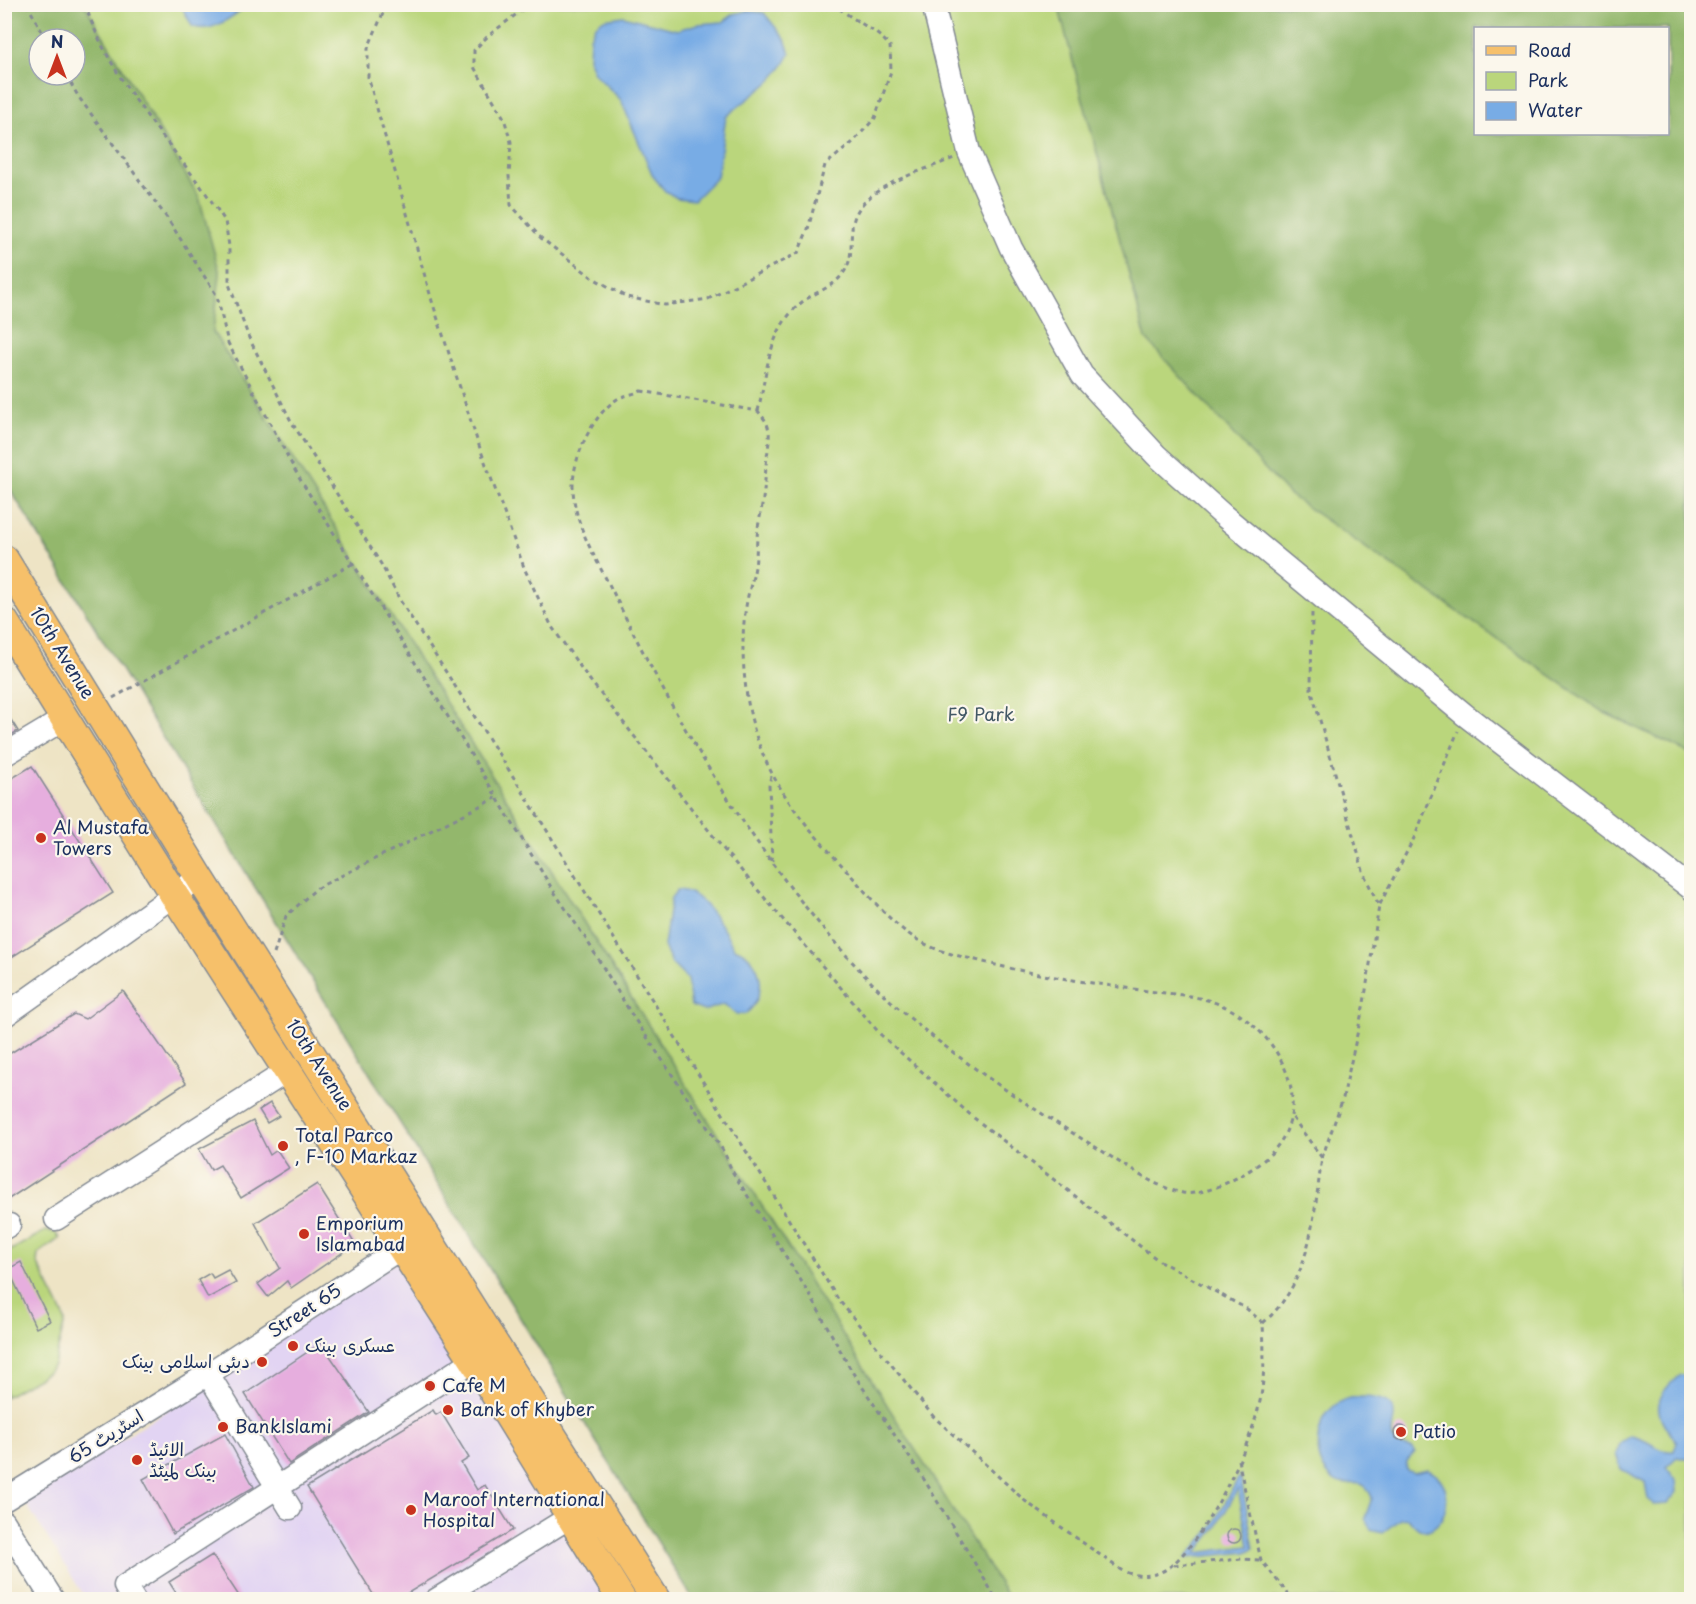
<svg xmlns="http://www.w3.org/2000/svg" width="1696" height="1604" font-family="'Playpen Sans','Playpen Sans Arabic',sans-serif">
	<style>
		.built { fill: #e2d4f3 }
		.green { fill: #bad67c; stroke: #6a826d; stroke-width: 1.5; fill-rule: evenodd }
		.forest { fill: #93b76c; stroke: #577365; stroke-width: 1.5; fill-rule: evenodd }
		.water { fill: #78ace5; stroke: #4a6ea2; stroke-width: 1.5; fill-rule: evenodd }
		.building { fill: #e6aede }
		.lines { fill: none; stroke-linecap: round; stroke-linejoin: round }
		.minor-casing { stroke: #848a92; stroke-width: 25 }
		.major-casing { stroke: #848a92; stroke-width: 31 }
		.path { stroke: #848a92; stroke-width: 3; stroke-dasharray: 4.5 4.5; stroke-linecap: butt }
		.minor { stroke: #fff; stroke-width: 22 }
		.major { stroke: #f6c06b; stroke-width: 28 }
		.poi-dot { fill: #c8321e; stroke: #fbf7ec; stroke-width: 2 }
		.labels { text-anchor: middle; stroke-width: 4.5; stroke-linejoin: round; paint-order: stroke }
		.street-label { font-size: 18px; fill: #1b2f5e; stroke: #fbf7ec }
		.park-label { font-size: 18px; fill: #435966; stroke: #fbf7ec }
		.poi-label { font-size: 18px; fill: #1b2f5e; stroke: #fbf7ec; text-anchor: start }
	</style>
	<rect width="100%" height="100%" fill="#fbf7ec"/>
	<filter id="ink" filterUnits="userSpaceOnUse"><feTurbulence type="fractalNoise" baseFrequency=".0167" numOctaves="2"/><feDisplacementMap in="SourceGraphic" scale="12" xChannelSelector="R" yChannelSelector="G"/><feConvolveMatrix kernelMatrix="1 2 1 2 8 2 1 2 1" color-interpolation-filters="sRGB"/></filter>
	<filter id="wash" filterUnits="userSpaceOnUse"><feTurbulence type="fractalNoise" baseFrequency=".008" numOctaves="4" result="noise"/><feDisplacementMap in="SourceGraphic" scale="24" xChannelSelector="R" yChannelSelector="G"/><feGaussianBlur stdDeviation="1.35" result="paint"/><feColorMatrix in="noise" values="0 0 0 0 0 0 0 0 0 0 0 0 0 0 0 0 0 1.4 0 .05"/><feComposite in="paint" operator="in"/></filter>
	<g filter="url(#wash)">
		<rect width="100%" height="100%" fill="#eee4c5"/>
		<!-- built -->
		<path class="built" d="M399,1260L612,1599H86L25,1502Z"/>
		<!-- green -->
		<path class="green" d="M5,5H1691V1599H693L5,481ZM1476,28H1668V134H1476ZM39,39H75V75H39Z
			M45,1231L55,1232L60,1238L38,1254L37,1262L63,1314L65,1321L54,1365L47,1373L5,1397L4,1254Z"/>
		<!-- forest -->
		<path class="forest" d="M5,4L85,5L199,197L220,274L213,332L1009,1599H693L5,481ZM39,39H75V75H39Z
			M1058,5H1691V754L1603,712L1288,494L1146,339ZM1476,28H1668V134H1476Z"/>
		<!-- water -->
		<path class="water" d="M181,5V4L248,5C233,16 211,35 192,26Z
			M747,11L764,13L785,39L790,54C772,88 753,92 726,117L717,177L694,200L677,198L665,191L653,176L621,100L594,73L589,60L590,38L595,26L604,19L623,16L677,30L698,24L723,22L734,14Z
			M677,890C701,888 724,929 734,948C763,957 770,996 745,1014H736L724,1004L704,1011L691,1006L687,979L671,963L664,946L671,898Z
			M1680,1375H1691V1460L1677,1457L1666,1467L1676,1480L1677,1492L1667,1504L1654,1505L1648,1499L1645,1482L1621,1469L1616,1454L1620,1444L1630,1436C1647,1437 1657,1453 1674,1451L1677,1442C1654,1415 1650,1399 1680,1375Z
			M1365,1397C1416,1401 1381,1428 1396,1443C1400,1447 1408,1446 1413,1449L1415,1452L1407,1461L1406,1470L1413,1473L1428,1470C1462,1485 1443,1535 1422,1530C1415,1528 1413,1522 1407,1518L1400,1519L1382,1533L1371,1530L1365,1518L1372,1498C1363,1472 1349,1491 1334,1480C1312,1463 1314,1426 1331,1409C1342,1398 1350,1397 1365,1397Z
			M1240,1475L1254,1548L1246,1552L1186,1558L1211,1529ZM1238,1489L1249,1546L1196,1553L1216,1528Z"/>
		<g id="blocks">
			<!-- building -->
			<path class="building" d="M4,709L18,731L4,739Z
				M32,766L113,893L4,962V783Z
				M123,991L186,1083L4,1202V1057L74,1014L85,1019Z
				M270,1103L279,1116L267,1123L259,1110Z
				M253,1121L270,1155L277,1150L289,1168L241,1198L220,1165L211,1170L199,1149Z
				M317,1184L355,1244L291,1288L287,1281L268,1297L258,1284L280,1268L255,1223Z
				M21,1262L50,1321L36,1328L8,1269Z
				M228,1270L236,1283L208,1298L198,1280L210,1273L213,1278Z
				M321,1343L369,1412L289,1464L245,1394Z
				M433,1410L436,1415L441,1412L469,1458L461,1463L477,1490L485,1485L513,1530L398,1599H376L307,1487Z
				M1394 1433a7 7 0 1 1 14 0a7 7 0 1 1-14 0Z
				M225,1434L254,1487L173,1534L143,1479Z
				M1227 1536a7 7 0 1 1 14 0a7 7 0 1 1-14 0Z
				M212,1555L241,1599H180L169,1582Z"/>
		</g>
	</g>
	<g filter="url(#ink)">
		<use href="#blocks" fill-opacity="0" stroke="#848a92" stroke-width="1.5"/>
		<g class="lines">
			<defs>
				<path id="minor" d="M933,4L969,152L1011,248L1082,375L1156,455L1224,516L1465,715L1692,889
					M4,755L64,719
					M4,1016L187,886
					M56,1219L289,1070
					M4,1228L9,1225
					M208,1374L290,1508
					M4,1500L208,1374L401,1248
					M4,1522L53,1600
					M134,1600L125,1586L474,1360
					M436,1600L570,1517"/>
				<path id="major" d="M4,559L200,878L656,1600
					M4,621L174,895L474,1360L622,1600"/>
			</defs>
			<!-- minor casing -->
			<use href="#minor" class="minor-casing"/>
			<!-- major casing -->
			<use href="#major" class="major-casing"/>
			<!-- path -->
			<path class="path" d="M27,4L46,39
				M85,4C112,87 179,150 225,221L229,246V284L249,338L291,421L381,564L401,602L523,792L838,1299L933,1416L1025,1501L1121,1570C1137,1578 1157,1578 1172,1565C1208,1534 1253,1443 1261,1396C1265,1373 1264,1346 1263,1323L1247,1309L1158,1260L974,1118L881,1035L729,856L589,679L552,627L525,570L477,440L432,301L368,77V48L387,4
				M530,4L489,35L474,50V67L504,118L511,142L509,176L511,205L541,238L593,278L627,297L665,305L708,299L798,253L808,229L825,165L852,143L875,118L891,71L890,46C873,27 853,21 834,4
				M66,75L78,96L167,218L217,296L228,343L298,476L424,677L551,887L586,939L632,1015L724,1152L732,1171L810,1295L851,1370L922,1476L997,1600
				M641,391L758,411C765,420 767,421 769,431C770,442 767,454 766,465C765,485 763,503 759,522C756,537 757,552 755,567C753,579 749,589 747,601C742,627 742,654 745,681C753,759 786,804 837,860C862,886 887,922 918,940C934,950 954,955 972,959C1028,974 1083,982 1141,990C1167,994 1194,994 1219,1004C1279,1028 1323,1109 1265,1159C1248,1174 1205,1197 1183,1193C1154,1187 1126,1166 1102,1151C1026,1105 933,1045 871,982C763,869 681,732 613,592C597,560 573,524 573,486C573,457 593,413 619,398C626,395 634,394 641,391Z
				M758,411C767,373 768,330 801,303C814,292 831,289 842,275C855,259 849,241 853,223C860,186 924,171 954,158
				M1312,613L1311,689L1364,874L1379,906
				M113,698L352,564
				M771,776L769,785L772,862
				M274,954L286,916L317,888L496,798
				M1322,1158L1343,1098L1364,1003L1379,906L1415,836L1458,731
				M1263,1323C1312,1281 1313,1217 1322,1158L1290,1114
				M1238,1460L1261,1560L1293,1600
				M1174,1565L1242,1559L1261,1560"/>
			<!-- minor -->
			<use href="#minor" class="minor"/>
			<!-- major -->
			<use href="#major" class="major"/>
		</g>
	</g>
	<!-- markers -->
	<g class="poi-dot">
		<circle cx="41" cy="838" r="6"/>
		<circle cx="283" cy="1146" r="6"/>
		<circle cx="304" cy="1234" r="6"/>
		<circle cx="293" cy="1346" r="6"/>
		<circle cx="262" cy="1362" r="6"/>
		<circle cx="430" cy="1386" r="6"/>
		<circle cx="448" cy="1410" r="6"/>
		<circle cx="223" cy="1427" r="6"/>
		<circle cx="1401" cy="1432" r="6"/>
		<circle cx="137" cy="1460" r="6"/>
		<circle cx="411" cy="1510" r="6"/>
	</g>
	<g class="labels">
		<!-- street labels -->
		<g class="street-label">
			<text transform="translate(62 653) rotate(58)" y="6">10th Avenue</text>
			<text transform="translate(319 1065) rotate(57)" y="6">10th Avenue</text>
			<text transform="translate(305 1311) rotate(-33)" y="6">Street 65</text>
			<text transform="translate(106 1437) rotate(-32)" y="6">اسٹریٹ 65</text>
		</g>
		<!-- park labels -->
		<g class="park-label">
			<text x="981" y="721">F9 Park</text>
		</g>
		<!-- poi labels -->
		<g class="poi-label">
			<text x="53" y="834">Al Mustafa<tspan x="53" dy="21">Towers</tspan></text>
			<text x="295" y="1142">Total Parco<tspan x="295" dy="21">, F-10 Markaz</tspan></text>
			<text x="316" y="1230">Emporium<tspan x="316" dy="21">Islamabad</tspan></text>
			<text x="305" y="1352">عسکری بینک</text>
			<text x="250" y="1368" text-anchor="end">دبئی اسلامی بینک</text>
			<text x="442" y="1392">Cafe M</text>
			<text x="460" y="1416">Bank of Khyber</text>
			<text x="235" y="1433">BankIslami</text>
			<text x="1413" y="1438">Patio</text>
			<text x="149" y="1456">الائیڈ<tspan x="149" dy="21">بینک لمیٹڈ</tspan></text>
			<text x="423" y="1506">Maroof International<tspan x="423" dy="21">Hospital</tspan></text>
		</g>
	</g>
	<!-- margin -->
	<rect width="1696" height="1604" fill="none" stroke="#fbf7ec" stroke-width="24"/>
	<!-- legend -->
	<rect x="1474" y="27" width="195" height="108" fill="#fbf7ec" stroke="#a1a7b3" stroke-width="1.5"/>
	<rect x="1486" y="46" width="30" height="9" fill="#f6c06b" stroke="#a1a7b3" stroke-width="1.5"/>
	<text x="1528" y="57" font-size="18" fill="#1b2f5e">Road</text>
	<rect x="1486" y="72" width="30" height="18" fill="#bad67c" stroke="#a1a7b3" stroke-width="1.5"/>
	<text x="1528" y="87" font-size="18" fill="#1b2f5e">Park</text>
	<rect x="1486" y="102" width="30" height="18" fill="#78ace5" stroke="#a1a7b3" stroke-width="1.5"/>
	<text x="1528" y="117" font-size="18" fill="#1b2f5e">Water</text>
	<!-- north arrow -->
	<g transform="translate(57 57)"><circle r="28" fill="#fbf7ec" stroke="#a1a7b3" stroke-width="1.5"/>
	<path d="M0-4.5L10 22L0 15L-10 22Z" fill="#c8321e"/>
	<text y="-9" font-size="16" font-weight="bold" text-anchor="middle" fill="#1b2f5e">N</text>
	</g>
</svg>
